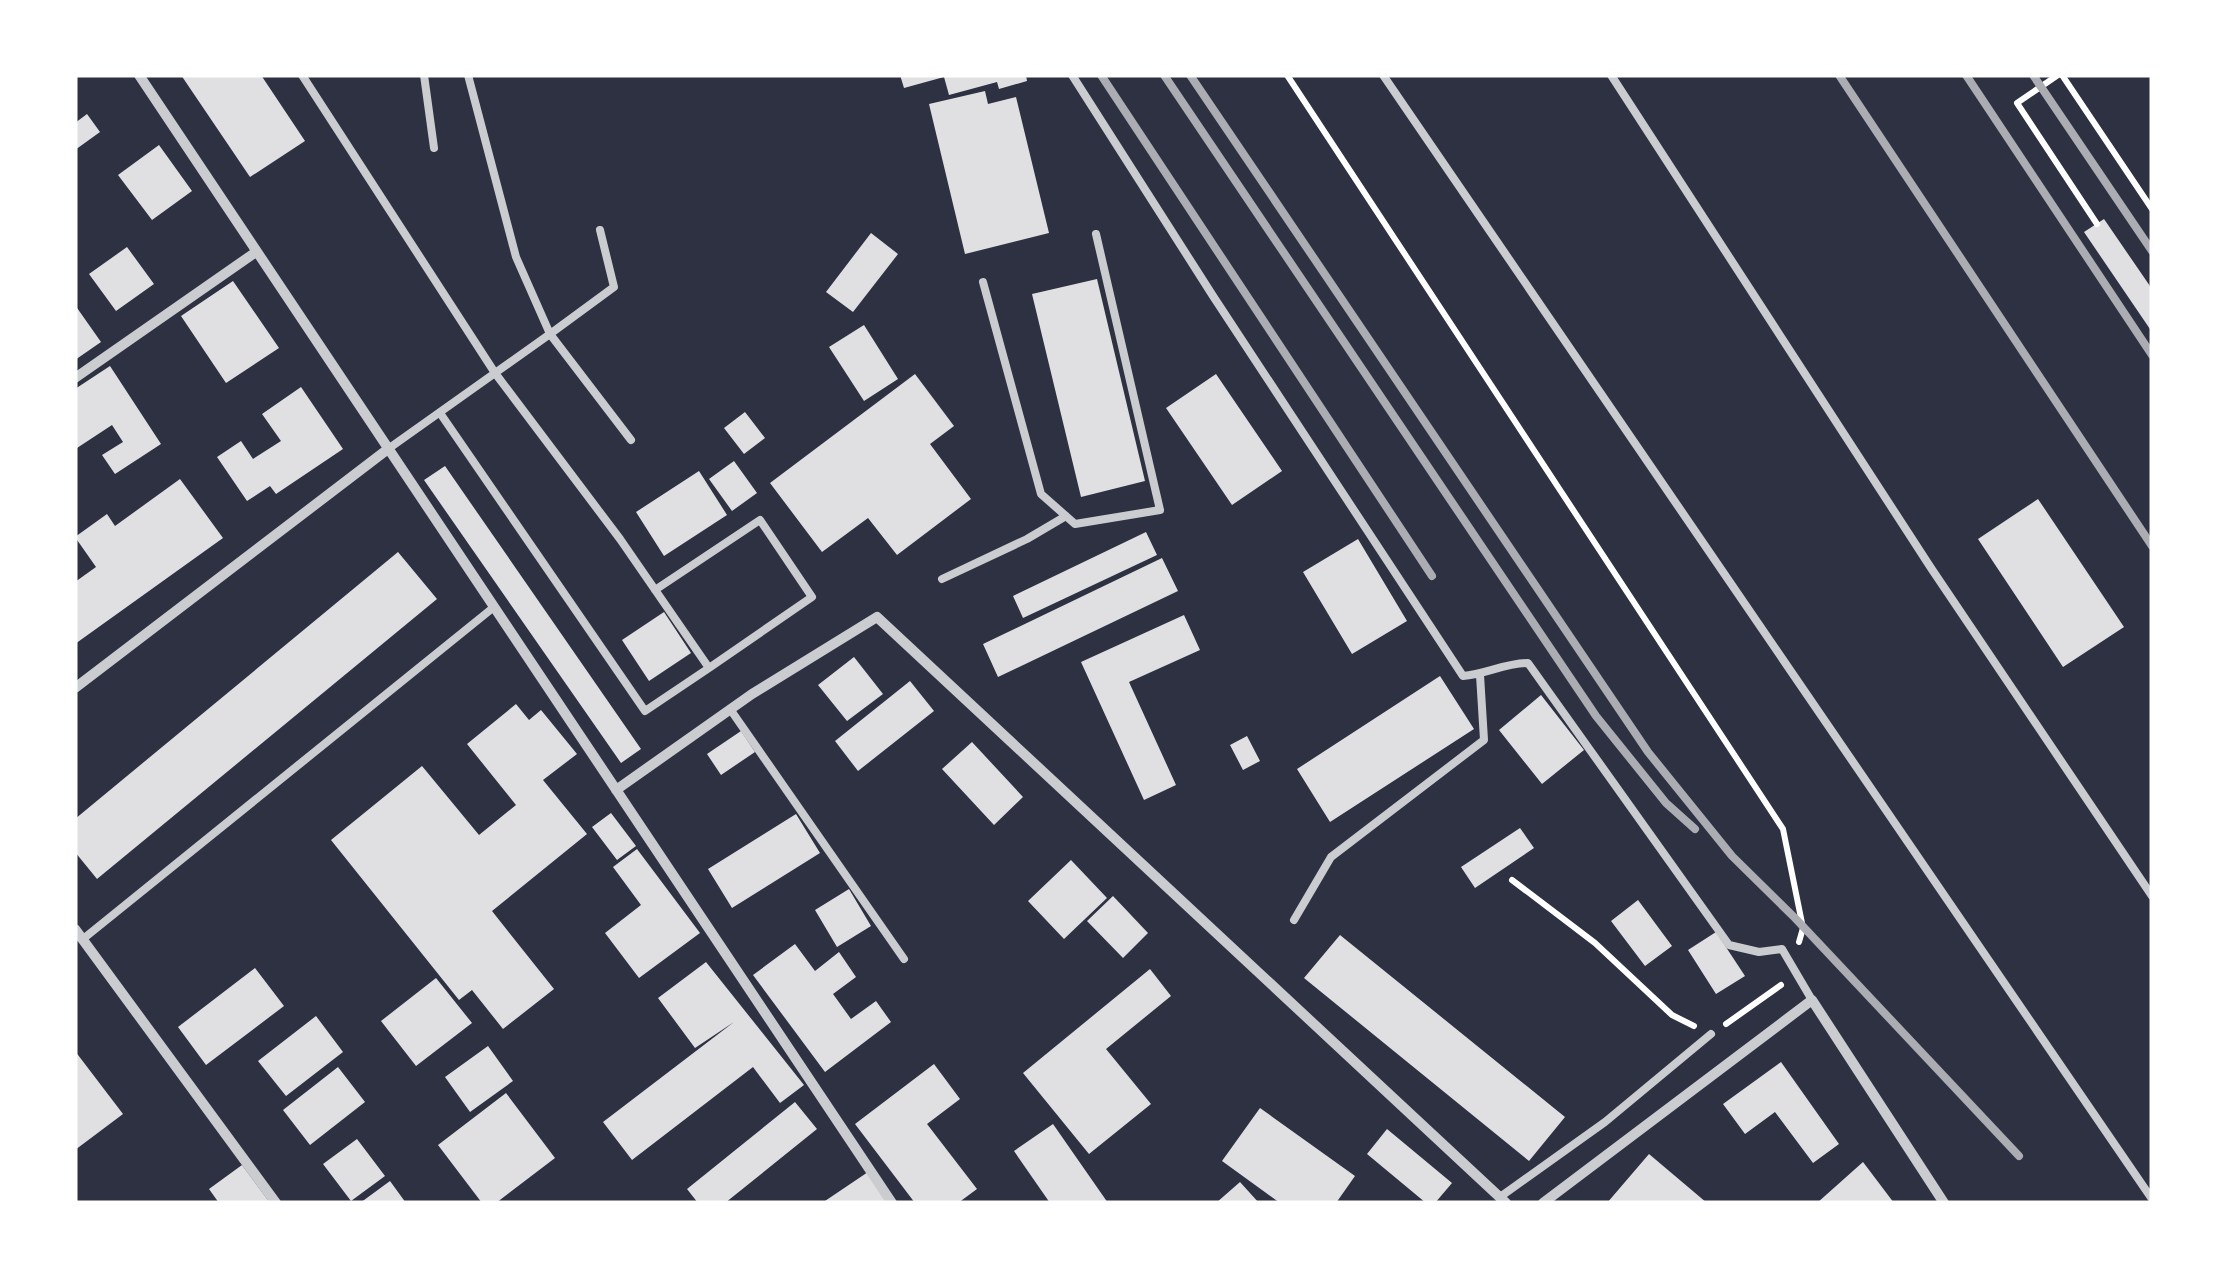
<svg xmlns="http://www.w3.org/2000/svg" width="2227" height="1278" font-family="'IBM Plex Sans',sans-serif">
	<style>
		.building { fill: #e0e0e3 }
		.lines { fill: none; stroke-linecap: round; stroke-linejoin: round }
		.path { stroke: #fff; stroke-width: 6 }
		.service { stroke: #caccd0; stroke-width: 8 }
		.minor { stroke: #caccd0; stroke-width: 10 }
		.rail { stroke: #abadb3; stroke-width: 8 }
	</style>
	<rect width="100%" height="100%" fill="#2d3142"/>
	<!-- building -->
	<path class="building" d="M181,75H261L305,141L250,177Z
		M900,75H1026L1027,81L999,89L997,82L949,95L944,77L904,88Z
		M985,91L988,104L1016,97L1049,233L965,254L929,104Z
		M87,114L100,132L75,150V123Z
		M159,145L192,191L152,220L118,175Z
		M2104,219L2152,289V332L2084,232Z
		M871,233L898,254L853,312L826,292Z
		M127,247L154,284L116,311L89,274Z
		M1097,279L1145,481L1081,497L1032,294Z
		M233,281L279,348L226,383L181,316Z
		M75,305L101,342L75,360Z
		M864,325L898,379L864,401L829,347Z
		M110,366L161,444L115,474L102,455L123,442L112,425L77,448L75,445V389Z
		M915,374L954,426L930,444L971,499L897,555L868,518L822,552L770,483Z
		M1216,374L1282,471L1232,505L1166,408Z
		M301,387L343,449L276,494L270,486L247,501L217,457L241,441L253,459L281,441L262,414Z
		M745,412L765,438L744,454L724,428Z
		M734,461L757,493L732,511L709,479Z
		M445,466L641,749L621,763L424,480Z
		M699,471L727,515L664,556L636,512Z
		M180,479L223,538L75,644V582L96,567L75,537L107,514L115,526Z
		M2038,499L2124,627L2063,667L1978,539Z
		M1146,532L1157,555L1023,618L1013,596Z
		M1358,539L1407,621L1352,654L1303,572Z
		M398,552L437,599L97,879L75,852V819Z
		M1162,558L1178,591L998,677L983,644Z
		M664,612L691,653L649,681L622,640Z
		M1184,615L1200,650L1129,682L1176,785L1144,800L1081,662Z
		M854,657L883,694L847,721L818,685Z
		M1440,676L1474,729L1330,822L1297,769Z
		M910,681L934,711L858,771L835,741Z
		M1541,695L1584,750L1542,784L1499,730Z
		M516,704L529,720L541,710L577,754L543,780L587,834L492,911L554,989L503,1029L472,990L459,1000L331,840L422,766L479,835L516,805L467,744Z
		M741,731L755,752L721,775L707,754Z
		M1247,736L1260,761L1243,770L1230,745Z
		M972,742L1023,797L994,825L942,769Z
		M611,813L636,846L617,860L592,827Z
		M796,814L820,853L732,908L708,869Z
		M1520,828L1534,848L1475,888L1461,867Z
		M637,849L700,933L639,978L605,933L641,905L613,867Z
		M1071,860L1107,898L1064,939L1028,901Z
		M849,889L871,926L837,947L815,910Z
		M1113,896L1148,933L1123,958L1087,921Z
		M1638,900L1672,946L1645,966L1611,921Z
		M1716,932L1745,976L1716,994L1688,950Z
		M1340,935L1565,1117L1529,1161L1304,978Z
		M795,944L815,971L839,952L856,977L833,994L851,1019L876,1001L891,1022L825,1072L753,975Z
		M706,962L804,1085L780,1103L753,1067L632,1160L603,1122L734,1022L695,1048L658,998Z
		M255,968L284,1006L206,1065L178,1027Z
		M1150,969L1171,996L1106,1049L1151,1104L1089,1154L1023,1073Z
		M436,978L472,1023L416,1066L381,1021Z
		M316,1016L343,1052L286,1096L258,1061Z
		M488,1046L513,1081L470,1112L445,1077Z
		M75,1051L123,1114L75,1150Z
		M1781,1062L1839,1144L1813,1163L1775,1112L1745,1134L1723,1104Z
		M934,1064L960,1099L927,1124L977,1189L958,1203H915L855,1124Z
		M338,1067L365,1102L310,1145L283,1110Z
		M506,1093L555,1158L496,1203H482L438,1145Z
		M795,1102L817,1129L725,1203H698L687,1189Z
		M1260,1108L1355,1176L1336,1203H1280L1222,1161Z
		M1053,1124L1108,1203H1050L1014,1151Z
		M1387,1129L1452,1183L1435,1203H1426L1367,1154Z
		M357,1139L385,1176L351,1201L323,1164Z
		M1649,1154L1707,1203H1607Z
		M1863,1162L1894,1203H1817Z
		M242,1165L270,1203H219L209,1189Z
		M868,1172L889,1203H822Z
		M390,1181L406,1203H360Z
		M1240,1182L1259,1203H1216Z"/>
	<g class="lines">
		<!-- path -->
		<path class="path" d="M1287,75L1783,829L1803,928L1799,942
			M2058,75L2017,103L2097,224
			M2062,75L2152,209
			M1512,880L1595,943L1672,1015L1694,1026
			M1726,1024L1781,985"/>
		<!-- service -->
		<path class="service" d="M302,75L495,373L620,539L709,668L645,711L440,413
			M424,75L434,148
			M1072,75L1213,296L1463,676C1486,674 1505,663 1528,663L1729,945L1759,952L1782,949L1812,1000
			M1383,75L2152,1199
			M1611,75L1931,568L2152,896
			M600,230L614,287L550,334L631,440
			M983,282L1041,494L1075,524L1160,510L1096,234
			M388,449L550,334L516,257L468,75
			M942,579L1027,539L1066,516
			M655,590L760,520L812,597L709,668
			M730,709L904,959
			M1294,920L1331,857L1484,740L1480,675
			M83,939L494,607
			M1500,1197L1605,1122L1711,1034"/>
		<!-- minor -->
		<path class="minor" d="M139,75L892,1203
			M75,378L256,252
			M75,688L388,449
			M616,790L752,694L877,617L1506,1203
			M75,929L276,1203
			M1543,1203L1812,1000L1944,1203"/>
		<!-- rail -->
		<path class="rail" d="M1101,75L1432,576
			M1164,75L1596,716L1666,803L1695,829
			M1190,75L1648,752L1732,856L1795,918L2019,1156
			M1839,75L2152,546
			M1966,75L2152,355
			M2033,75L2152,251"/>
	</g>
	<!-- border -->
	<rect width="2227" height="1278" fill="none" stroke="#ffffff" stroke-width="155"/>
</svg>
